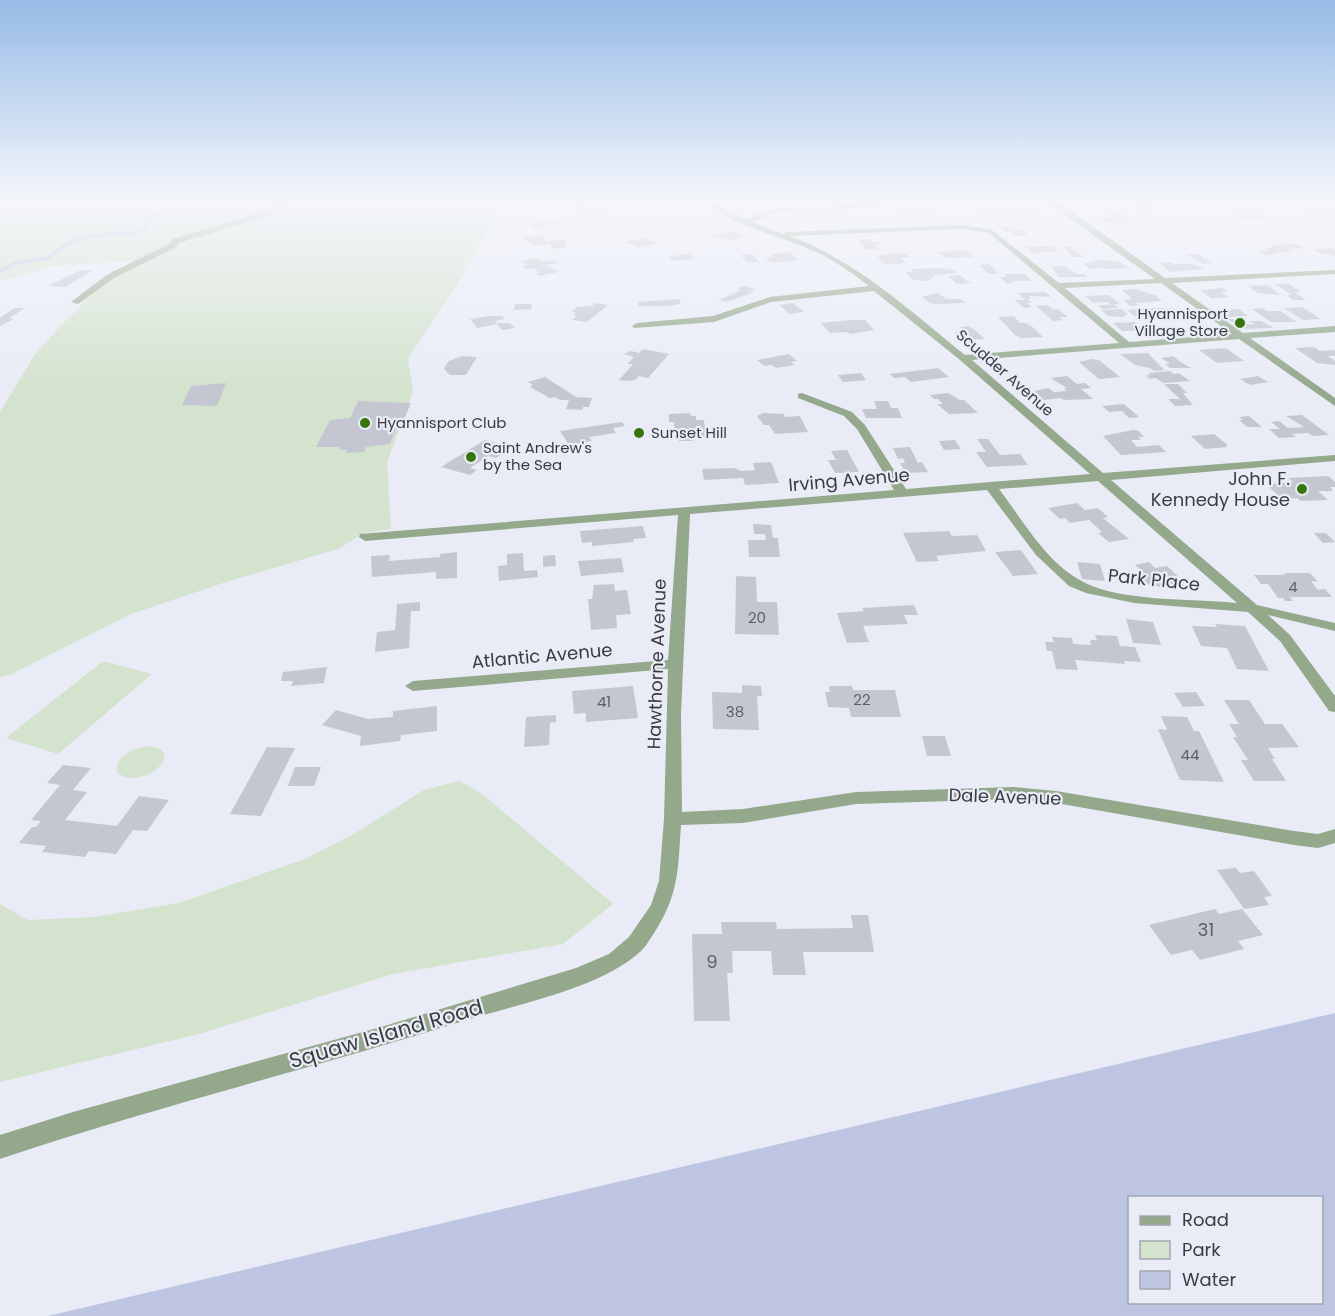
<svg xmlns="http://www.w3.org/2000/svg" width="1335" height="1316" font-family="Poppins,sans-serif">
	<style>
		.green { fill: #d4e3ce }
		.water { fill: #bdc5e2; fill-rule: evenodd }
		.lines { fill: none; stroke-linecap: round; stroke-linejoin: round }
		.stream { stroke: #bdc5e2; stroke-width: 4 }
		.building { fill: #c4c7d1 }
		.minor { fill: #94a88c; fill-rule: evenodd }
		.poi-dot { fill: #37750e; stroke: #e9ecf7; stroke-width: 2 }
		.labels { text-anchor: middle; stroke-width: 4.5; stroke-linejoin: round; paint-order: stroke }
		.far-poi-label { font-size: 15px; fill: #3b3c40; stroke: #e9ecf7; text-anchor: start }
		.far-street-label { font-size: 15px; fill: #3b3c40; stroke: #e9ecf7 }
		.number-label { font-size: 15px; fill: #5d5f64 }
		.poi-label { font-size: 18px; fill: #3b3c40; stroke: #e9ecf7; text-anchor: end }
		.street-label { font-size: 18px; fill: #3b3c40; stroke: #e9ecf7 }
		.near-number-label { font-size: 18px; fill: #5d5f64 }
		.near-street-label { font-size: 21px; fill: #3b3c40; stroke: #e9ecf7 }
	</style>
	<rect width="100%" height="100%" fill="#e9ecf7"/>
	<!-- green -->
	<path class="green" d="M0,203H499C477,259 442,308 408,358L413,392L387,462L391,529L364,533L338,549L223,583L131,614L10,675L0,677V412L34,356L60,326L76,311L101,282L134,261L53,266L0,281Z
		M615,203H693L694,204C678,209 627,216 615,203Z
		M103,661L152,674L58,754L6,738Z
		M150,746C189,752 139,793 117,772C115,754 136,747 150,746Z
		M459,781L481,793L613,904L563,944L393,974L199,1034L0,1082V904L28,920L94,917L179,903L305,859L352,835L424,790Z"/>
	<!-- water -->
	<path class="water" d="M1335,1013V1316H48ZM1130,1198H1322V1302H1130Z"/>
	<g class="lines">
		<!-- stream -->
		<path class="stream" d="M2,270L15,263L47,258L63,246L87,236L135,233L145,227L147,218L154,214L228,206L235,203"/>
	</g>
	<!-- building -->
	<path class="building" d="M568,203H587L604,212L599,213L603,215L592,217Z
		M1133,203H1150L1156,204L1153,206L1158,207L1146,211L1126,207Z
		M972,205H986L992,211H977Z
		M910,206L928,208L930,214H907L901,208H912Z
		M995,207L1038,209V213L994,210Z
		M1314,208L1328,210L1332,212L1327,213L1331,215H1312L1304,210Z
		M831,211L834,215L794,218L788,213Z
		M1113,213L1124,215L1134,218L1118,224L1097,220Z
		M1236,215H1260L1265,219L1241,218Z
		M554,221L558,223L535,228L530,224Z
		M999,226H1013L1016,229H1021L1029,236H1016L1011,232H1005Z
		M731,231L746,236L732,240L709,237Z
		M541,235L546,242L563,239L568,243L564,244L568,247L554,249L548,244L536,246L521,238Z
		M643,238L657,243L639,248L625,242Z
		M869,239L872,242H879L882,245H876L879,249L866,250L858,240Z
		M1296,244L1304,248L1287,249L1293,252L1272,253L1275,255H1264L1258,251H1268L1265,249L1274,247L1271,245Z
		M1053,246L1059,251L1032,253L1026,247Z
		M1063,247H1070L1084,257H1073Z
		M1332,248L1335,250V257L1330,254H1321L1313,249Z
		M966,250L973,257L947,258L938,252Z
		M790,252L799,260L771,263L765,258L774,257L771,256L773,254Z
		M690,253L694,259L671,261L668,257Z
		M895,253L905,254L910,257L900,258L906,263L886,265L877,256Z
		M752,254L759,262L747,263L741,255Z
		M1197,254L1213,263L1203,264L1187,255Z
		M537,258L542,261L539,262L553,260L558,263L547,265L558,272L539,276L535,273H540L533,268L527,269L522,266L532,264H524L520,261Z
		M1098,260L1118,261L1128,268L1105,269L1102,267L1090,269L1084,264Z
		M1171,262L1174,264H1192L1205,269L1171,272L1159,263Z
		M989,264L999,274H989L979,265Z
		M1051,266H1064L1076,274H1084L1088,277H1058Z
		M939,268L953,270L957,273L933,275L936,277L929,278L932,280L921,281L912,279L905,272H914L911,269Z
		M81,270L92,271L65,287L48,286Z
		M1004,274H1025L1032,281H1012L1014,283L1007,284L1000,277H1006Z
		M960,275L967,281L972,283L957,284L948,276Z
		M1275,284H1289L1301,292H1294L1306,300H1293L1287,295H1292Z
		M1267,285L1281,295L1258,293L1248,286Z
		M744,286L755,289L750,291L754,292L727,302L719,300L741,290L737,289Z
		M1215,288H1223L1228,292H1221L1228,297L1211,298L1200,290L1217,289Z
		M1135,289L1155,295L1162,301L1135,303L1139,305L1130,306L1123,300L1132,299L1122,290Z
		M1045,292L1051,297L1029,296L1031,299H1028L1032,303H1027L1032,307L1024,308L1015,300H1025L1018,293Z
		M938,293L946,299H961L966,303L937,304L930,303L922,297Z
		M1109,295L1120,304H1114L1119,308L1102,309L1098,305H1111L1107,302L1093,303L1085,296Z
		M679,299L681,304L667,306H639L638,302Z
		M595,303L608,305L587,322L572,320L577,316H574L575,312H571L577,307L592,306Z
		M793,303L804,312L790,314L779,305Z
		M515,304H532L531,309L514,310Z
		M1048,305L1052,309H1058L1068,317H1059L1063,320L1053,321L1036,306Z
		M1302,307L1321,319L1303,320L1284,308Z
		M14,308H24L9,319H14L0,326V318Z
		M1154,308L1175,309L1184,315L1176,316L1181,320L1162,321L1154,315L1134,316L1127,310Z
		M1262,308L1267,311H1280L1297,322H1271L1252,309Z
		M1122,309L1128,315H1123L1125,317L1108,316L1101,310Z
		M1239,309L1248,316L1229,317L1220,310Z
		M490,316H502L505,319L495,321L496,323H510L515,328L502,330L497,324L477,328L470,319Z
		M1014,316L1020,323H1026L1034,328L1043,337L1021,338L1015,335L998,317Z
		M1228,319H1240L1250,325L1254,324L1249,321H1261L1274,328L1242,329Z
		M851,320H865L874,330L850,334L847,332L830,333L821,323Z
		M1135,322L1145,331H1122L1113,323Z
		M968,326L975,330L985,339L960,340L955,332H965L960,327Z
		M1314,347L1320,351L1335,350V356H1328L1335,361V365L1317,363L1295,348Z
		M1226,348L1244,361L1217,363L1199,350Z
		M643,349L669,354L648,378L639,376L635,380L629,381L619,380L633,364H627L634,357L624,354L631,351L639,353Z
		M1148,353L1164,370L1154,371L1150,368L1135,365L1120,354Z
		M789,354L797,361L791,362L795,365L776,368L772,365L764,366L757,360Z
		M462,356L477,357L466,375H450L444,369L445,366L449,361Z
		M1173,356L1182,363L1192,368H1170L1165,364H1170L1161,358Z
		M1092,359L1099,360L1120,377L1099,379L1079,362Z
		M938,368L949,377L911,382L905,377L894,378L890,374Z
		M1170,371L1174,374L1179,373L1190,381L1163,383L1156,378L1150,379L1146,375H1151L1148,373Z
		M861,373L866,380L843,382L838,375Z
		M1067,376L1077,384L1085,383L1091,388L1081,389L1093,399L1063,400L1061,398L1036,401L1026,393L1048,388L1054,392L1067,391L1064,389L1067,388L1050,378Z
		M1258,376L1268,382L1250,385L1240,379Z
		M545,377L576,397L592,398L589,407H583L582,410L566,409L569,400H560L555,397L550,398L530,387L533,385L528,382Z
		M226,383L217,406L182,405L191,386Z
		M1164,384H1178L1187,393H1183L1193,405L1175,406L1168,399H1180Z
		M948,393L960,400H964L978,413L949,414L937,404H943L938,399H934L930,395Z
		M358,401L411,403L400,429H396L390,444L366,447L364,452L346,453L347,450H339L340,447H316L330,420L350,418Z
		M874,401H888L891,408H898L902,418H866L862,409H877Z
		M1124,404L1139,417L1129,418L1122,411L1109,412L1102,406Z
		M690,413L691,416H696V420H704L706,437H693V441H679L678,433H674V422H669V414Z
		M763,413L784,414L785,417L800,416L808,432L775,434L769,425H764L757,416Z
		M1302,415L1329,435L1313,436L1308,433L1292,434L1296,437L1279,438L1269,429H1280L1271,422L1279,421L1288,428L1304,427L1286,416Z
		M1249,416L1262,427H1247L1239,420H1243L1239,417Z
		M622,422L625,426L613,428L616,433L589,437L592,441L569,445L560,431Z
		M1133,430L1139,431L1144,437H1138L1141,440H1131L1137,447L1159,445L1166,452L1121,455L1103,436Z
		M1214,434L1228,445H1225L1228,447L1205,449L1191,436Z
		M977,439H988L1000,455L1020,454L1028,465L987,467L976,452H986Z
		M485,440L501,444L496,448L506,451L496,458L488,456L470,468L477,470L470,475L441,467Z
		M955,440L961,449L944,450L939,441Z
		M910,447L918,463L922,462L928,472L906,473L900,463H905L903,458L898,459L893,448Z
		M847,450L859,472L835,473L828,460H836L831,451Z
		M771,462L779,483L745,485L743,478L704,480L702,469L734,468L741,471L755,470L753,463Z
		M1328,476L1335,482V487H1330L1333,491H1318L1328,500L1301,501L1297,498L1282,499L1266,484L1293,482L1288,478Z
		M1077,503L1085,510L1098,508L1108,517L1103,518L1129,539L1109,542L1098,533L1102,532L1089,520L1070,523L1065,518L1060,519L1048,508Z
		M753,524L771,525L773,538H778L780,557H749L748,540H766L765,534H754Z
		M643,526L646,538L633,539L634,542L592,546V542L582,543L580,531Z
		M949,531L952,536L977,535L986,551L936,556L939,561L917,562L903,533Z
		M1314,533H1326L1335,542L1323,543Z
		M1021,550L1038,574L1013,576L995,552Z
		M457,552V578L436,579V572L372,577L371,556L390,555L389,561L440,557V554Z
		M523,553L524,571L537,570L538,577L499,581L498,566L507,565V554Z
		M555,555L556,566L543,567V556Z
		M621,558L624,572L581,576L578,561Z
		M1077,562L1100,564L1105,581L1082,579Z
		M1149,562L1155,568L1167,566L1185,583L1158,587L1155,584L1149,585L1139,575L1145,574L1135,565Z
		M1284,573H1310L1318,582L1311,581L1318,590L1325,589L1332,597H1290L1293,601H1285L1283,598H1278L1268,584H1261L1254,575H1285Z
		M736,576L756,577L757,602H777L779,635L735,634Z
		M614,584L615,591L627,590L631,614L616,615L617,628L591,630L588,599H592L594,585Z
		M420,602V611H411L409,648L375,652L377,632L395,630L397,604Z
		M914,605L918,615H904L908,624L863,626L869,642L847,643L837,613L864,611L862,608Z
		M1126,619L1153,622L1161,645L1133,643Z
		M1215,624L1245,626L1269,671L1237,669L1227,648L1201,646L1192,626L1217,627Z
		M1095,635L1117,636L1120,646L1135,647L1141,662L1124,661L1125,664L1075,660L1078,670L1056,669L1052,651H1047L1045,642H1054L1052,637L1072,638L1073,644L1091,645L1090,640H1097Z
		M327,667L324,683L291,686L293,681H281L283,672Z
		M742,685L761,686L762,696H757L759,730L713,729L712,692L742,693Z
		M633,686L638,718L586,722V713L574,714L572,691Z
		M829,686H852L853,690H895L901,717H851L849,708L828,707L825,692H830Z
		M1196,692L1205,706L1183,707L1174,693Z
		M1224,700H1249L1265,724H1282L1299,747L1268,748L1275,759H1272L1286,781H1254L1241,760H1248L1233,737H1237L1229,724H1239Z
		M437,706V731L401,735L400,741L360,746L361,736L322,725L336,710L368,719L393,717V711Z
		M556,715V722L550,723L549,745L524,747L526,717Z
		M1161,716L1187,717L1194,731H1199L1224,782L1180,780L1158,729L1167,730Z
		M922,736H945L951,756H927Z
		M267,747L295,748L261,816L230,814Z
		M63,765L91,768L73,790L87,792L65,820L117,826L139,796L169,800L147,831L133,830L116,854L89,851L85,857L42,852L46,846L19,843L32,827H36L41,821L31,820L60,785L47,783Z
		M295,767H321L314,786H288Z
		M1236,868L1240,873L1254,871L1272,896L1264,897L1269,905L1244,909L1217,870Z
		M1215,909L1219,914L1242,909L1263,935L1238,941L1244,949L1200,960L1192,950L1171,955L1149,925Z
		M851,915H868L874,952H803L806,975H773L771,951H732L733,973H727L730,1021H694L692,934H722L721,922H776L777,929L853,928Z"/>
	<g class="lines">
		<!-- minor -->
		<path class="minor" d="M283,203H292L270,215L179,243L175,248L114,278L78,304L71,302L108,274L169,244L173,239L264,211Z
			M706,203H715L745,219L775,208L918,203L915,205L776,212L752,222L783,234L787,232L961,225L991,229L1059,283L1155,279L1048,203H1060L1165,278L1335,270V274L1172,283L1243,333L1335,326V332L1250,338L1335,398V406L1239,339L972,360L1103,473L1335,455V461L1111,480L1257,605L1335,623V631L1268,615L1290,635L1335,696V712L1329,711L1280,641L1248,612L1134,603L1086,593L1069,586L1036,555L987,490L690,514L681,714L682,812L743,809L856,792L1014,787L1056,791L1294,831L1318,834L1335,829V843L1318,848L1294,845L1056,803L1014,799L856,804L743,823L681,825C678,869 679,895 654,933C650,939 646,946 641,951C601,988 522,1003 470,1019C314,1068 155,1107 0,1159V1135L73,1112L381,1027L576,968L609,954L629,937L651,905L659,881L664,819L668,669L413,691L405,686L413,681L668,660L678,515L365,541L359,537L360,534L894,490L857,429L844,416L798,398V394L802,393L852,412L865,425L906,489L1090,474L960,360L874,291L771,302L714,322L634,328L632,326L637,323L713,316L770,297L869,286C851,272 831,258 809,249C775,234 735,227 706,203ZM961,229L989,233L1119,343L965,355C909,310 858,262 790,236ZM1161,283L1232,334L1129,342L1065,288ZM1098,481L1237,603C1192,598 1117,603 1078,579C1044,559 1022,519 999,489Z"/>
	</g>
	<!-- sky -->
	<linearGradient id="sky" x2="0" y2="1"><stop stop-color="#97bbe6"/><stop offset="0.52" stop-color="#f5f6fb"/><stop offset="1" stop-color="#f5f6fb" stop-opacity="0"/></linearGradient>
	<rect width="1335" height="387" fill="url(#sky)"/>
	<!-- markers -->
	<g class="poi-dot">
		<circle cx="1240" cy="323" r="6"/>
		<circle cx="365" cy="423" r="6"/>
		<circle cx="639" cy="433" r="6"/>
		<circle cx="471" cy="457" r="6"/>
		<circle cx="1302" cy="489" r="6"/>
	</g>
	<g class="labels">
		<!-- far-poi labels -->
		<g class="far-poi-label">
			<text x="1228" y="319" text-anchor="end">Hyannisport<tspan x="1228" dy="17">Village Store</tspan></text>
			<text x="377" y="428">Hyannisport Club</text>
			<text x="651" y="438">Sunset Hill</text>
			<text x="483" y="453">Saint Andrew's<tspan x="483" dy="17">by the Sea</tspan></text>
		</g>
		<!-- far-street labels -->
		<g class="far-street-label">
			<text transform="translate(1005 373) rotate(41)" y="5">Scudder Avenue</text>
		</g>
		<!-- number labels -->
		<g class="number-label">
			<text x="1293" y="592">4</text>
			<text x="757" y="623">20</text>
			<text x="862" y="705">22</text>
			<text x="604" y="707">41</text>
			<text x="735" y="717">38</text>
			<text x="1190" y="760">44</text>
		</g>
		<!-- poi labels -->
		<g class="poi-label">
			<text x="1290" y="485">John F.<tspan x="1290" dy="21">Kennedy House</tspan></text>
		</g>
		<!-- street labels -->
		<g class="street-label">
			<text transform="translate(849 480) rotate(-5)" y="6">Irving Avenue</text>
			<text transform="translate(1154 580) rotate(6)" y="6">Park Place</text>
			<text transform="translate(542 656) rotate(-5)" y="6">Atlantic Avenue</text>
			<text transform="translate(657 664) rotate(-88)" y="6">Hawthorne Avenue</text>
			<text transform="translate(1005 797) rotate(2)" y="6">Dale Avenue</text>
		</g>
		<!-- near-number labels -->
		<g class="near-number-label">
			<text x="1206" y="936">31</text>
			<text x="712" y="968">9</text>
		</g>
		<!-- near-street labels -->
		<g class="near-street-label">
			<text transform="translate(386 1034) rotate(-16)" y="7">Squaw Island Road</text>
		</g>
	</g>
	<!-- legend -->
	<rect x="1128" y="1196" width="195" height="108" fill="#e9ecf7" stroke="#a3a6ae" stroke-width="1.5"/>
	<rect x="1140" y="1216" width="30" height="9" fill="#94a88c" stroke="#a3a6ae" stroke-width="1.5"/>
	<text x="1182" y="1226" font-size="18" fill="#3b3c40">Road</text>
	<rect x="1140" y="1241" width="30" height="18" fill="#d4e3ce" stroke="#a3a6ae" stroke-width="1.5"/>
	<text x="1182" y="1256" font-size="18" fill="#3b3c40">Park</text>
	<rect x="1140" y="1271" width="30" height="18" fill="#bdc5e2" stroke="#a3a6ae" stroke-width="1.5"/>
	<text x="1182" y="1286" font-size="18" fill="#3b3c40">Water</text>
</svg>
